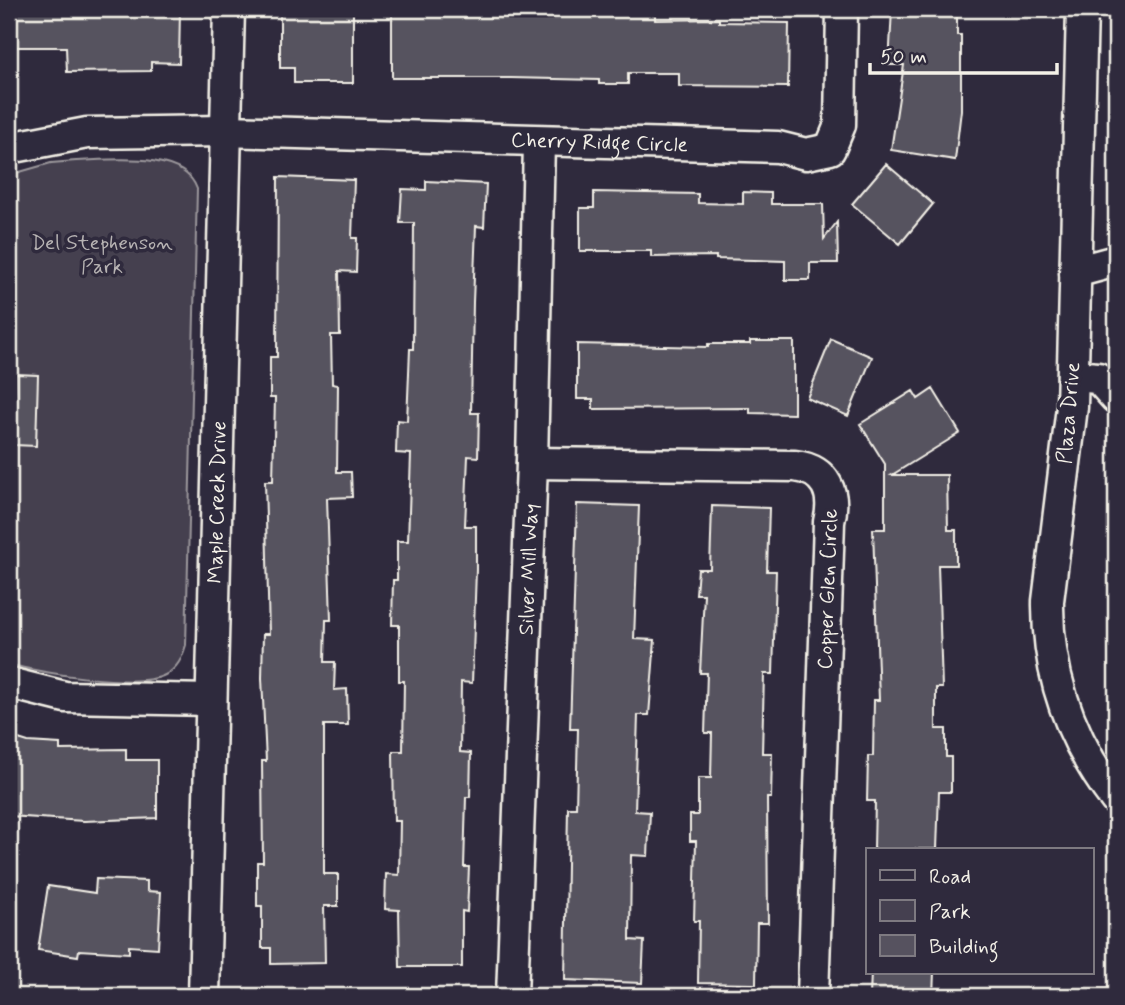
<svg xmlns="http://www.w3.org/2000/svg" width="1125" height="1005" font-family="Mynerve,sans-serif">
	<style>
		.green { fill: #454050; stroke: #9c989c; stroke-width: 2 }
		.building { fill: #56525f; stroke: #f4f1e8; stroke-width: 2 }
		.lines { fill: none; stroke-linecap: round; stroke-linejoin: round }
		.minor-casing { stroke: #f4f1e8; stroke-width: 35 }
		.minor { stroke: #2f2a3d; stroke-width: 30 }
		.labels { text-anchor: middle; stroke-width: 7; stroke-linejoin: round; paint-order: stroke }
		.street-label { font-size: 21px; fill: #f4f1e8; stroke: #2f2a3d }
		.park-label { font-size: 21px; fill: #b7b3b3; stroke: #2f2a3d }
	</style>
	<rect width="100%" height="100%" fill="#2f2a3d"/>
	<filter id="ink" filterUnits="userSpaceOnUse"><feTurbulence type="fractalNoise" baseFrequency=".0143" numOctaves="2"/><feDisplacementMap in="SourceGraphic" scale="14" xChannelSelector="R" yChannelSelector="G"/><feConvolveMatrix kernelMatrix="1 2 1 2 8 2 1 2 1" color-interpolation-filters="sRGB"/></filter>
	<g filter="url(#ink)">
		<!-- green -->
		<path class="green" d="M76,161C110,160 184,150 197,189L186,645C182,658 178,668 165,675C139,689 39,673 9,664V175L51,163Z"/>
		<!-- building -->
		<path class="building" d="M9,9H180L179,63L151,62V71L67,72L66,47H9Z
			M280,9H353V83H294V68H280Z
			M892,9H957V35H961V110L955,160L891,150L904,65H889Z
			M465,12L599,15V12H655V20L719,19V22L789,23L788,87L679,86V73H628V84H599V80L511,78H392V14Z
			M886,164L933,204L900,244L852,204Z
			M278,177L354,180L352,238H357L356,272L339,271L340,335H331L332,384L338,385L337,472H351L352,497L327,498L331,620H326L325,662H335L334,690L347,689L348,725H324V874H338V906H324L325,963L271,964V948H262V906H257V862H263L262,761H266L262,678L263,634H269L265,481H273L275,398H270V357H277Z
			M426,181L486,184L484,227L476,226L473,302L471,413H479L478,457L468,456L465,526H476V570L472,683L461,682L460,752L471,753L470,797H466L464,867H469L467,912L462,911V967H400L399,910L385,909L386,874L399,875L400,821H394L393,751H403L404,681H399V625H392L393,580H397V541H408L411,454L396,453L397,420L407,421L410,349H413L414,223H400L402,189L426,190Z
			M594,192L698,194V203L743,204V192L771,193V204H823L824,239L837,222L838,263H810V280H785V261L716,259V256L651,257V251H580V208H594Z
			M831,339L872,357L848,416L807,398Z
			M750,341H794V414L750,413V408L593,409V399H577V344L708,347V344H750Z
			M16,374L38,375L36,446L14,445Z
			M933,389L960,433L892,475H947L948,530H956V565H938L942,688H936V729H946V757H951V792H939L937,849H874L875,801H867L868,756H873L874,700H879L873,529H885V464L860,424L913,391L918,399Z
			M577,504L639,506L634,639L655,640L649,715H638L635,811L650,812L648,856L631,855L630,940L644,941L642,983L565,980L568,808H576L578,729H570Z
			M712,506L769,508L767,571H776L773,674H764L762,753H772L771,798H767L768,923H757L756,984L698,983L699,921H694L696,841H690V815H698V778H711L712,733H705L707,673H700L704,594H696L698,569H710Z
			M9,736L28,742L60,744V750L126,749V760H157V818L84,821L9,816Z
			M96,879L147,881V891L161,892L158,948L129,946V953L79,950L78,956L38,950L48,886L95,893Z
			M871,972H934L933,996H870Z"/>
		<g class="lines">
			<defs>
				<g id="minor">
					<path d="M1082,9L1072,407L1048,601C1047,675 1071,741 1116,800"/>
					<path id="s1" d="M9,148L87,133L225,131L778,147L806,154L830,149L840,125L842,9"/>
					<path d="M1075,272L1116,261"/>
					<path d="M1073,376L1098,378L1116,398"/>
					<path d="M532,463L795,466C827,470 836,494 829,522L813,996"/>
					<path d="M9,683L65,697L210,700"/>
					<path id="s2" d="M204,996L229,9"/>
					<path id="s3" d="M512,996L532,463L539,142"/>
				</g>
			</defs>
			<!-- minor casing -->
			<use href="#minor" class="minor-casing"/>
			<!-- minor -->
			<use href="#minor" class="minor"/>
		</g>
	</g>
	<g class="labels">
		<!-- street labels -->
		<g class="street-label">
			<text dy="7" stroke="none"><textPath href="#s1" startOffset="592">Cherry Ridge Circle</textPath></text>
			<text transform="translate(1068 413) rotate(-85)" y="7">Plaza Drive</text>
			<text dy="7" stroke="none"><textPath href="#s2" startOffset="494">Maple Creek Drive</textPath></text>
			<text dy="7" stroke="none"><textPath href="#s3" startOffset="427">Silver Mill Way</textPath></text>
			<text transform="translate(827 589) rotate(-88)" y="7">Copper Glen Circle</text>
		</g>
		<!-- park labels -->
		<g class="park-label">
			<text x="102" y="249">Del Stephenson<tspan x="102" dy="24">Park</tspan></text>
		</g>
	</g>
	<!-- margin -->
	<rect width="1125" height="1005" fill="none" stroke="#2f2a3d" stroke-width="35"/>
	<rect x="18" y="18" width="1090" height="970" fill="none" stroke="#f4f1e8" stroke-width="2.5" filter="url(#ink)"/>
	<!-- legend -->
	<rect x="866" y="848" width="228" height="126" fill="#2f2a3d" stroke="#7e7a81" stroke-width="2"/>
	<rect x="880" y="870" width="35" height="10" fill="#2f2a3d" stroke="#7e7a81" stroke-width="2"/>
	<text x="929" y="883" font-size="21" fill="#f4f1e8">Road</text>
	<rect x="880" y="900" width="35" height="21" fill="#454050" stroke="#7e7a81" stroke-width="2"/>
	<text x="929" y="918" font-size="21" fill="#f4f1e8">Park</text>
	<rect x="880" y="935" width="35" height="21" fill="#56525f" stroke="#7e7a81" stroke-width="2"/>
	<text x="929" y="953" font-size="21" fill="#f4f1e8">Building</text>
	<!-- scale -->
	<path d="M870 63v10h187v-10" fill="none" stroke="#f4f1e8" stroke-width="3.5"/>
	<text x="880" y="63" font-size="21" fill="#f4f1e8" stroke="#2f2a3d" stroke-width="5" paint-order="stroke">50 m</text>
</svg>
